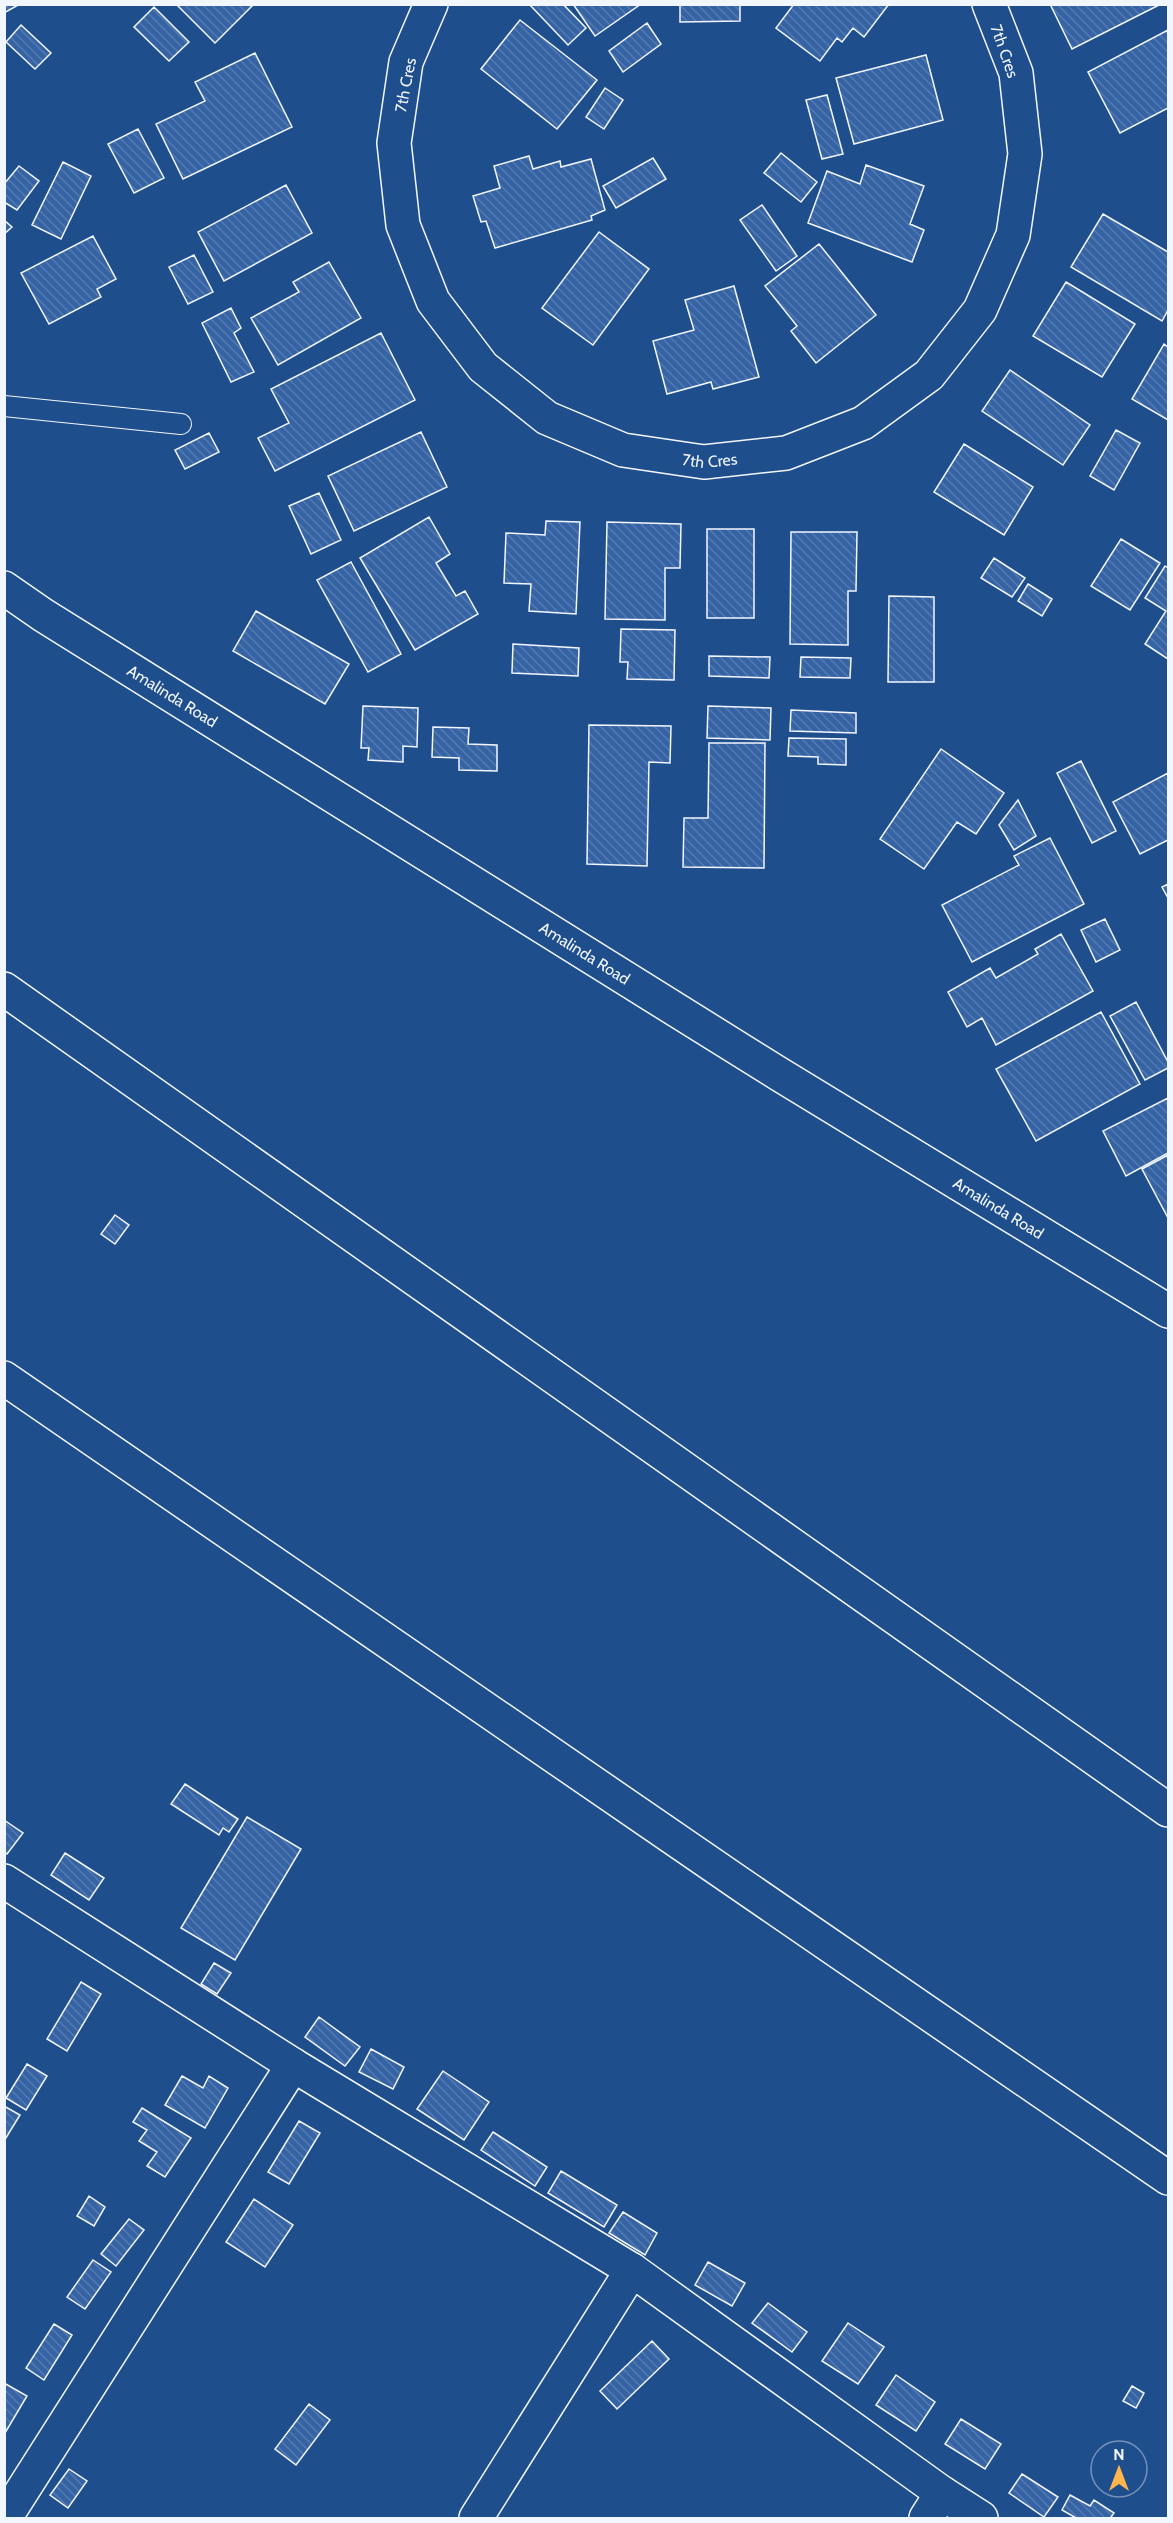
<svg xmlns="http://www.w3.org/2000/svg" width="1173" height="2523" font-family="Cabin,sans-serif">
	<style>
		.building { fill: url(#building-back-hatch); stroke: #f2f6ff; stroke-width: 1.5 }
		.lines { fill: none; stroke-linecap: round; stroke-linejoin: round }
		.lane-casing { stroke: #f2f6ff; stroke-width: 22 }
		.street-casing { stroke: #f2f6ff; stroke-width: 36 }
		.secondary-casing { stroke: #f2f6ff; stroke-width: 36 }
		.lane { stroke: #1f4e8c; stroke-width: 20 }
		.street { stroke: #1f4e8c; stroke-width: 33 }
		.secondary { stroke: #1f4e8c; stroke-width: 33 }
		.labels { text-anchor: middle; stroke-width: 4.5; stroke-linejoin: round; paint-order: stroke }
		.street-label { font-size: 16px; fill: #f2f6ff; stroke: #1f4e8c }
	</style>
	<defs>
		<pattern id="building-back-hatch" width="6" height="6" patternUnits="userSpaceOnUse" patternTransform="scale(1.5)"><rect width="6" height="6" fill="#3563a3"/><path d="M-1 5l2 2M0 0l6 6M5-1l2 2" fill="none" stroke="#537ab1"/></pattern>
	</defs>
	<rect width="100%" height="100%" fill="#1f4e8c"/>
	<!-- building -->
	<path class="building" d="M4,4H20L4,13Z
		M176,4H254L215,43Z
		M529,4H563L586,28L568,45Z
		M573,4H641L595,36Z
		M680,4H740V21L680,22Z
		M794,4H889L864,37L853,28L842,42L837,38L820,61L776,28Z
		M1050,4H1161L1072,49Z
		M154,7L189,42L169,61L134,27Z
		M520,20L597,80L557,129L481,69Z
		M647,23L661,44L623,72L609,51Z
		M21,25L51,53L35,69L6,42Z
		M1168,30V108L1120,133L1088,72Z
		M255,53L292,127L183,179L156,124L205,101L195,82Z
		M926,55L943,120L854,144L836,78Z
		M605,88L623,100L604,129L586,117Z
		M827,95L843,154L822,159L806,100Z
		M138,129L164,178L134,193L108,144Z
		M781,153L817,182L801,202L764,173Z
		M529,156L533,169L560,161L561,167L591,159L605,210L591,216L592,220L495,248L486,221L481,222L473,196L500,188L494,166Z
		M653,158L666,179L616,208L603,186Z
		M63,162L91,176L61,239L32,225Z
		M866,165L924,186L910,224L924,230L912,262L808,223L827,171L860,184Z
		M19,166L39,181L17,210L4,202V184Z
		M286,185L312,233L224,281L198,232Z
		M762,205L797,256L776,271L740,220Z
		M1103,214L1168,252V310L1162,321L1071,267Z
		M4,220L12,227L4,234Z
		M599,232L649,269L593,345L542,308Z
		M93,236L116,279L97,289L101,297L49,324L21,273Z
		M819,244L876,315L816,363L791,331L797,326L765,286Z
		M194,255L213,292L188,304L169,267Z
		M329,262L361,318L278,365L251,318L299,292L293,282Z
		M1066,282L1135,324L1102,377L1033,336Z
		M734,286L759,377L713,389L711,382L667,394L653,341L694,330L685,300Z
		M231,308L241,328L234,333L254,372L231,382L202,323Z
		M381,333L415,400L275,471L258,438L289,423L271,389Z
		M1164,344L1168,347V420L1132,399Z
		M1010,370L1090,425L1063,465L982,411Z
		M1116,430L1140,443L1114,490L1090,476Z
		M421,432L447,487L354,531L328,476Z
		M209,433L219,452L185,469L175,450Z
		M964,444L1033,487L1004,535L934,492Z
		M319,493L341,540L311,554L289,506Z
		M429,517L450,554L436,563L456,596L465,591L478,614L415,650L360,558Z
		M546,521L580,522L576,614L529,611L531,584L504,583L506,533L545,535Z
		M607,522L681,524L680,568H665V620L605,619Z
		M707,529H754V618H707Z
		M791,532H857L856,591H848V645L790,644Z
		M1121,539L1160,563L1130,610L1091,586Z
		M994,558L1025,578L1012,597L981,578Z
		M351,562L401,654L368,672L317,580Z
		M1165,566L1168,568V659L1145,644L1166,611L1145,598Z
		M1028,584L1052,599L1042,616L1018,601Z
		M889,596L934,597V682H888Z
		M256,611L349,664L325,704L233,651Z
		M621,629L675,630L674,680L627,679L628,662H620Z
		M513,644L579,648L578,676L512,673Z
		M709,656L770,657L769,678L709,676Z
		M801,657L851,658L850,678L800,677Z
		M363,706L418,708L417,747L403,746V762L368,760L369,748H361Z
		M708,706L771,708L770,740L707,738Z
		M791,710L856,713V733L790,731Z
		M589,725L671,726L670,763L649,762L647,866L587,864Z
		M433,727L469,728L468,744L497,745V771L459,770V758L432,757Z
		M789,738L846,739V765L818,764V757L788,756Z
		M709,743H765L764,868L683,867L684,818H708Z
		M941,749L1004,793L976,834L957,822L924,869L880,839Z
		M1081,761L1116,831L1092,843L1057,773Z
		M1168,773V840L1140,854L1113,802Z
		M1018,800L1036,836L1014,850L999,825Z
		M1050,838L1084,904L972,962L942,905L1019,865L1014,856Z
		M1168,884V898L1162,887Z
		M1105,919L1120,950L1096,962L1081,930Z
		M1061,934L1093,991L996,1045L982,1018L967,1027L948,992L990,968L996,978L1038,954L1035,949Z
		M1136,1002L1168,1062V1068L1145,1080L1110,1016Z
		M1101,1012L1140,1084L1036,1141L996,1069Z
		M1168,1098V1153L1126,1176L1103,1131Z
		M1168,1155V1218L1142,1169Z
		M115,1215L129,1225L115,1244L101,1234Z
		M185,1784L238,1819L229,1832L223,1828L219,1835L171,1804Z
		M247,1817L301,1849L235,1960L181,1928Z
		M4,1820L23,1833L7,1854L4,1852Z
		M65,1853L104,1878L89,1900L51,1875Z
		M214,1963L231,1973L217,1994L201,1984Z
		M81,1982L101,1994L67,2051L47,2039Z
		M319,2017L360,2047L345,2066L305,2037Z
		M371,2049L404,2067L393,2089L359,2072Z
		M27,2064L47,2076L26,2110L6,2098Z
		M443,2071L489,2102L464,2140L417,2109Z
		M182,2076L203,2088L209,2076L228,2088L205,2128L165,2105Z
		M4,2106L20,2115L4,2141Z
		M142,2108L191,2138L165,2177L147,2166L157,2152L139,2141L147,2130L133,2122Z
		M299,2121L320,2133L289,2184L268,2172Z
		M493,2132L547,2167L535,2186L481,2150Z
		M561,2171L617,2205L604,2227L548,2193Z
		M89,2196L105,2207L94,2226L77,2216Z
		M254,2199L293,2225L265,2267L226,2242Z
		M623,2212L657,2233L645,2255L609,2233Z
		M129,2219L144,2230L116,2266L101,2254Z
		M93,2260L111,2272L85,2309L67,2297Z
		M708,2262L745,2283L732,2306L695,2285Z
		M768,2303L807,2332L792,2352L752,2323Z
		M848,2323L884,2347L858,2384L822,2361Z
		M54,2324L72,2335L44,2380L26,2368Z
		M652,2341L669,2359L617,2409L600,2391Z
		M896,2375L935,2402L916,2431L876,2405Z
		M4,2383L27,2396L5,2433H4Z
		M1132,2386L1144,2393L1136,2408L1123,2401Z
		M309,2404L330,2420L296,2465L275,2449Z
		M961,2419L1001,2444L985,2469L945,2444Z
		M69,2469L87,2481L68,2508L50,2495Z
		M1022,2474L1058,2497L1044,2517L1009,2493Z
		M1070,2495L1090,2506L1094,2500L1114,2513L1111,2517L1113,2518H1076L1062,2510Z"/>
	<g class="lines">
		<defs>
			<path id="lane" d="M4,406L181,424"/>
			<g id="street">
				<path id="s1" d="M431,4L406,62L394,143L403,225L433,301L483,367L547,418L623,450L704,462L786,453L863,423L929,375L980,310L1013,235L1025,154L1016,73L989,4"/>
				<path d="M4,989L1168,1810"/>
				<path d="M4,1378L1168,2178"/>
				<path d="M4,1881L293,2065L632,2270L942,2493L981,2518"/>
				<path d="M5,2518L293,2065"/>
				<path d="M476,2518L632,2270"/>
				<path d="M926,2518L942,2493"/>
			</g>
			<g id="secondary">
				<path id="s2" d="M4,588L43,615L779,1074L1168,1311"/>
			</g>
		</defs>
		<!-- lane casing -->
		<use href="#lane" class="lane-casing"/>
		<!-- street casing -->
		<use href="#street" class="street-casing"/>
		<!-- secondary casing -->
		<use href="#secondary" class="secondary-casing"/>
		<!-- lane -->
		<use href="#lane" class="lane"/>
		<!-- street -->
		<use href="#street" class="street"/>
		<!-- secondary -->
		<use href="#secondary" class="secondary"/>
	</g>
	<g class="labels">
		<!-- street labels -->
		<g class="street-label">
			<text transform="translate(1005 51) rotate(71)" y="6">7th Cres</text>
			<text transform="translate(405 85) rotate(-79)" y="6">7th Cres</text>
			<text dy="6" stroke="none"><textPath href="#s1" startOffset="644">7th Cres</textPath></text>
			<text dy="6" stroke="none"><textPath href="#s2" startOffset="200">Amalinda Road</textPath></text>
			<text dy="6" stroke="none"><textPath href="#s2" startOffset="686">Amalinda Road</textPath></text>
			<text dy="6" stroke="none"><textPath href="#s2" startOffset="1172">Amalinda Road</textPath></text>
		</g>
	</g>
	<!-- border -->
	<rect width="1173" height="2523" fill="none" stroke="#f2f6ff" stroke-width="12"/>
	<!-- north arrow -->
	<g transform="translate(1119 2469)"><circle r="28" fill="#1f4e8c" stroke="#7391ba" stroke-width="1.5"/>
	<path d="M0-4.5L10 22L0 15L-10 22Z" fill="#ffb74d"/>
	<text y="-9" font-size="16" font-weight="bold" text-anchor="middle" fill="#f2f6ff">N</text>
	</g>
</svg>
